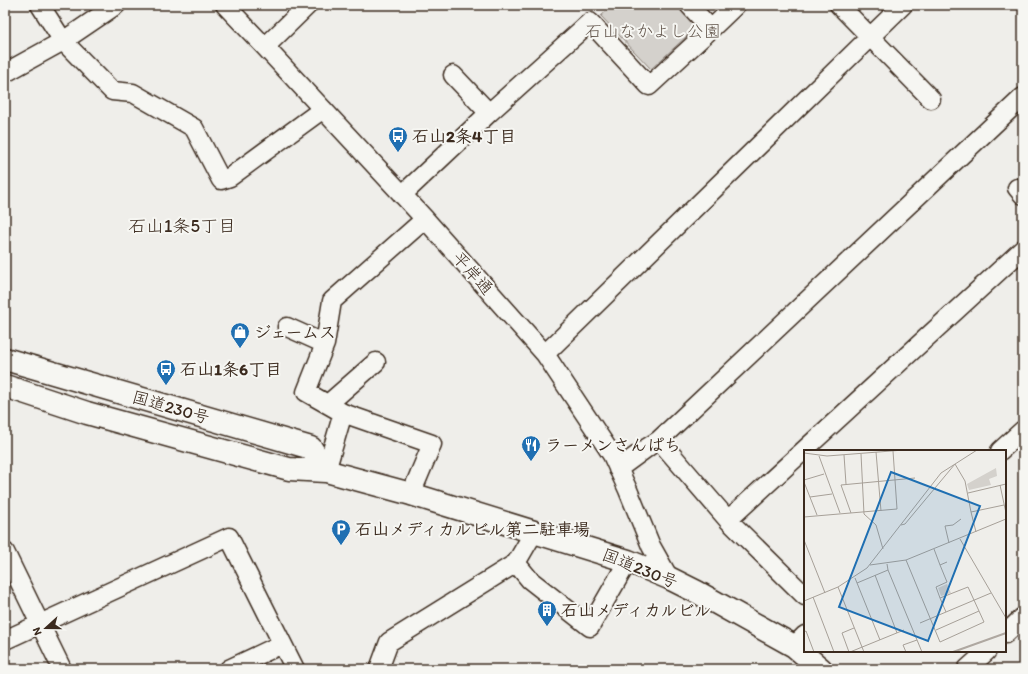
<svg xmlns="http://www.w3.org/2000/svg" width="1028" height="674" font-family="Itim,'Klee One',sans-serif">
	<style>
		.green { fill: #d4d1cc; stroke: #887e75 }
		.lines { fill: none; stroke-linecap: round; stroke-linejoin: round }
		.minor-casing { stroke: #3b2a1e; stroke-width: 21 }
		.highway-casing { stroke: #3b2a1e; stroke-width: 25 }
		.minor { stroke: #f6f6f2; stroke-width: 18 }
		.highway { stroke: #f6f6f2; stroke-width: 22 }
		.labels { text-anchor: middle; stroke-width: 4; stroke-linejoin: round; paint-order: stroke }
		.park-label { font-size: 17px; fill: #61544a; stroke: #f6f6f2 }
		.poi-label { font-size: 17px; font-weight: bold; fill: #3b2a1e; stroke: #f6f6f2; text-anchor: start }
		.street-label { font-size: 17px; fill: #3b2a1e; stroke: #f6f6f2 }
		.neighbourhood-label { font-size: 18px; fill: #3b2a1e; stroke: #f6f6f2 }
		.inset-river { fill: none; stroke: #afa8a1; stroke-width: 2 }
		.inset-road { fill: none; stroke: #a7a098; stroke-width: 1 }
		.view { fill: #1f6fb2; fill-opacity: 0.15; stroke: #1f6fb2; stroke-width: 2 }
		.inset-edge { fill: none; stroke: #3b2a1e; stroke-width: 2 }
	</style>
	<rect width="100%" height="100%" fill="#efeeea"/>
	<filter id="ink" filterUnits="userSpaceOnUse"><feTurbulence type="fractalNoise" baseFrequency=".025" numOctaves="2"/><feDisplacementMap in="SourceGraphic" scale="8" xChannelSelector="R" yChannelSelector="G"/><feConvolveMatrix kernelMatrix="1 2 1 2 8 2 1 2 1" color-interpolation-filters="sRGB"/></filter>
	<g filter="url(#ink)">
		<!-- green -->
		<path class="green" d="M613,5H678L698,26L651,69L601,16Z"/>
		<g class="lines">
			<defs>
				<path id="minor" d="M116,5L63,41L112,91L133,93L194,128L221,180L230,177L323,109
					M225,5L265,47L425,219L545,354L612,455L628,490L651,546L669,578
					M689,5L711,29L736,5
					M839,5L931,99
					M265,47L308,5
					M5,73L63,41L40,5
					M489,113L590,22L649,86L711,29
					M1017,188L1023,195
					M402,195L489,113L453,75
					M287,327L325,344
					M545,354L870,37L903,5
					M328,404L376,362
					M343,413L432,444L411,494
					M659,440L1023,97
					M1000,451L1023,430
					M618,469L648,447L659,440L728,520L805,596
					M326,471L343,413L306,392L325,344L332,301L425,219
					M728,520L1023,249
					M5,552L62,669
					M516,563L530,580L590,627L628,561
					M1005,634L1023,617
					M5,640L229,537L295,669
					M794,646L805,635
					M229,669L282,644
					M379,669L389,642L516,563L534,532
					M967,669L987,651"/>
				<path id="highway" d="M5,359L311,448L326,471
					M5,386L87,413L289,469L326,471L411,494L628,561L669,578L697,592L794,646L821,669"/>
			</defs>
			<!-- minor casing -->
			<use href="#minor" class="minor-casing"/>
			<!-- highway casing -->
			<use href="#highway" class="highway-casing"/>
			<!-- minor -->
			<use href="#minor" class="minor"/>
			<!-- highway -->
			<use href="#highway" class="highway"/>
		</g>
	</g>
	<!-- icons -->
	<defs>
		<symbol id="bus-pin" viewBox="-11 -11 22 30"><path d="M0 17L-7.5 6A9.5 9.5 0 1 1 7.5 6Z" fill="#1f6fb2" stroke="#f6f6f2"/><path d="M-5-6H5V4H4V6H2V4H-2V6H-4V4H-5ZM-3.5-4V0h7V-4ZM-3.5 1.2v1.5H-2V1.2ZM2 1.2v1.5H3.5V1.2Z" fill="#fff"/></symbol>
		<symbol id="shop-pin" viewBox="-11 -11 22 30"><path d="M0 17L-7.5 6A9.5 9.5 0 1 1 7.5 6Z" fill="#1f6fb2" stroke="#f6f6f2"/><path d="M-5-2.5h2.3a2.7 3.5 0 0 1 5.4 0H5L5.5 6h-11ZM-1.5-2.5h3a1.5 2.3 0 0 0-3 0Z" fill="#fff"/></symbol>
		<symbol id="restaurant-pin" viewBox="-11 -11 22 30"><path d="M0 17L-7.5 6A9.5 9.5 0 1 1 7.5 6Z" fill="#1f6fb2" stroke="#f6f6f2"/><path d="M-5-6h1v4h1v-4h1v4h1v-4h1v5L-1.5 .5V6h-2V.5L-5-1ZM5-6V6H3V1.5H1.5Q1.5-4 5-6Z" fill="#fff"/></symbol>
		<symbol id="parking-pin" viewBox="-11 -11 22 30"><path d="M0 17L-7.5 6A9.5 9.5 0 1 1 7.5 6Z" fill="#1f6fb2" stroke="#f6f6f2"/><path d="M-3.5-5.5H1a3.5 3.5 0 0 1 0 7H-1V5.5H-3.5ZM-1-3.4V-.6H.8a1.4 1.4 0 0 0 0-2.8Z" fill="#fff"/></symbol>
		<symbol id="building-pin" viewBox="-11 -11 22 30"><path d="M0 17L-7.5 6A9.5 9.5 0 1 1 7.5 6Z" fill="#1f6fb2" stroke="#f6f6f2"/><path d="M-4-6H4V6H1V3H-1V6H-4ZM-2.5-4.3h1.7v1.8h-1.7ZM.8-4.3h1.7v1.8H.8ZM-2.5-1h1.7V.8h-1.7ZM.8-1h1.7V.8H.8Z" fill="#fff"/></symbol>
	</defs>
	<g fill-rule="evenodd">
		<use href="#bus-pin" x="387" y="125" width="22" height="30"/>
		<use href="#shop-pin" x="229" y="321" width="22" height="30"/>
		<use href="#bus-pin" x="155" y="358" width="22" height="30"/>
		<use href="#restaurant-pin" x="520" y="434" width="22" height="30"/>
		<use href="#parking-pin" x="330" y="518" width="22" height="30"/>
		<use href="#building-pin" x="536" y="599" width="22" height="30"/>
	</g>
	<g class="labels">
		<!-- park labels -->
		<g class="park-label">
			<text x="653" y="37">石山なかよし公園</text>
		</g>
		<!-- poi labels -->
		<g class="poi-label">
			<text x="412" y="142">石山2条4丁目</text>
			<text x="254" y="338">ジェームス</text>
			<text x="180" y="375">石山1条6丁目</text>
			<text x="545" y="451">ラーメンさんぱち</text>
			<text x="355" y="535">石山メディカルビル第二駐車場</text>
			<text x="561" y="616">石山メディカルビル</text>
		</g>
		<!-- street labels -->
		<g class="street-label">
			<text transform="translate(473 273) rotate(48)" y="6">平岸通</text>
			<text transform="translate(171 407) rotate(16)" y="6">国道230号</text>
			<text transform="translate(640 568) rotate(22)" y="6">国道230号</text>
		</g>
		<!-- neighbourhood labels -->
		<g class="neighbourhood-label">
			<text x="182" y="232">石山1条5丁目</text>
		</g>
	</g>
	<!-- overview -->
	<g transform="translate(804 450)">
		<rect width="202" height="202" fill="#efeeea"/>
		<path d="M192,18L193,26L185,29L187,35L165,40L163,34ZM143,134L147,143L137,146L134,138Z" fill="#d4d1cc"/>
		<path class="inset-river" d="M149,202L202,183"/>
		<path class="inset-road" d="M72,2L77,61M0,3L23,6L100,0M57,4L60,64L72,75L79,99M40,5L42,34M15,6L36,63M151,14L161,31L167,62L200,55M0,30L20,24M0,32L13,65M196,35L202,63M164,43L202,34M6,47L28,44M167,62L172,82M47,63L37,35L111,28M0,67L93,59L89,1M97,75L101,74L151,14M156,89L202,168M0,90L21,143M145,93L141,76L149,75L157,69M130,99L136,115L143,112M102,110L136,192L180,172L164,137L136,148L142,162M66,115L102,110L202,69M84,120L118,202M71,125L93,183M51,128L76,190M53,133L84,120L83,114M34,137L60,202M9,147L30,202M136,148L132,137L143,132L136,115M0,151L34,137L63,118L137,23L173,0M116,173L187,143M132,180L175,161M0,182L2,181L10,202M45,202L38,183L50,178M46,202L100,180M102,202L99,195L113,190"/>
		<path class="view" d="M87,22L176,56L124,191L35,157Z"/>
		<rect width="202" height="202" class="inset-edge"/>
	</g>
	<!-- margin -->
	<rect width="1028" height="674" fill="none" stroke="#f6f6f2" stroke-width="20"/>
	<rect x="10" y="10" width="1008" height="654" fill="none" stroke="#3b2a1e" stroke-width="1.5" filter="url(#ink)"/>
	<!-- north arrow -->
	<g transform="translate(46 628) rotate(249)" stroke="#f6f6f2" stroke-width="3" paint-order="stroke">
	<path d="M0-3L7 15L0 10L-7 15Z" fill="#3b2a1e"/>
	<text y="-6" font-size="11" font-weight="bold" text-anchor="middle" fill="#3b2a1e">N</text>
	</g>
</svg>
